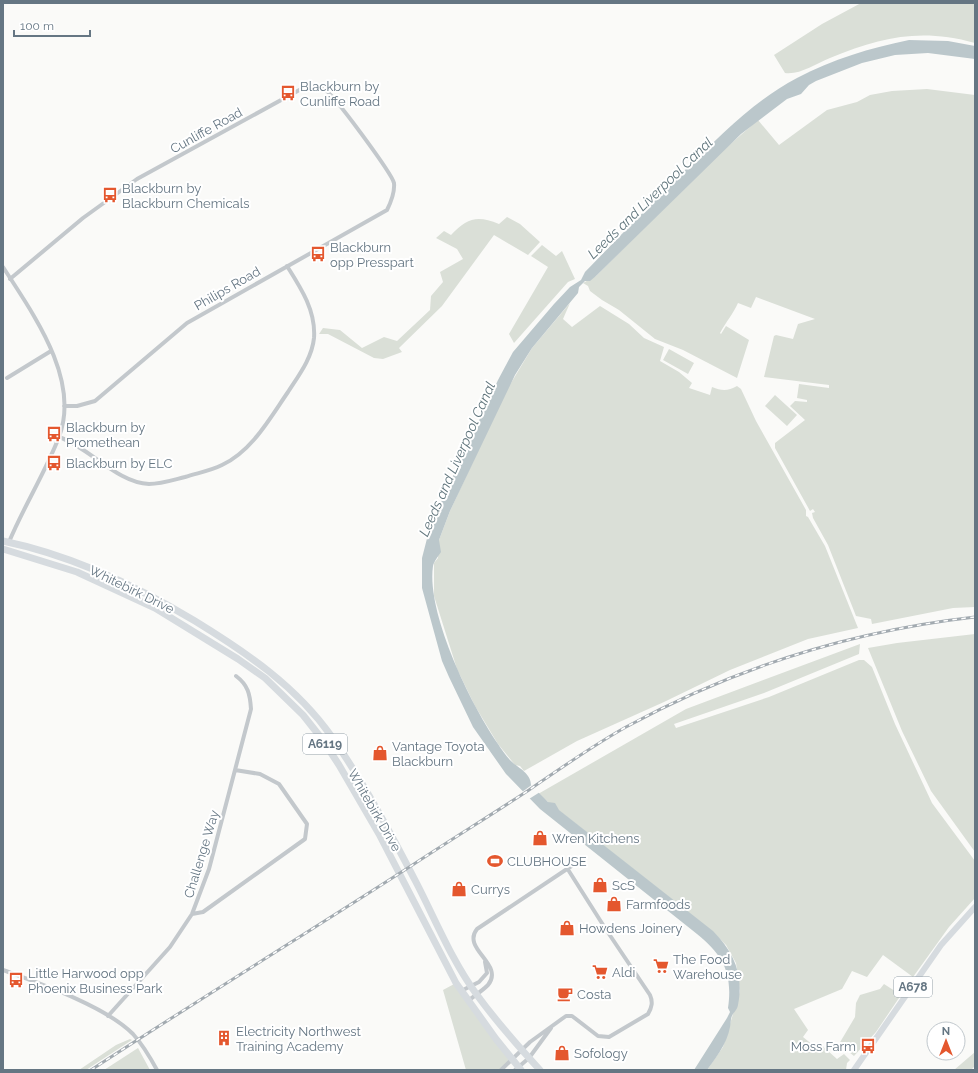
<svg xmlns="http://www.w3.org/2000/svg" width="978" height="1073" font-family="Raleway,sans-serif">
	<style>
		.green { fill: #dadfd7 }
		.water { fill: #bbc7cb }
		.pier { fill: #fafaf8 }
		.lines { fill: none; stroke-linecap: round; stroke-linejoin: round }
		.street { stroke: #c3c8cc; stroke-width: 4 }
		.primary { stroke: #d6dbdf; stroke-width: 6 }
		.highway { stroke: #d6dbdf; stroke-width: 7 }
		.rail-casing { stroke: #a2aab0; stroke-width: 3 }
		.rail { stroke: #fff; stroke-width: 1.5; stroke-dasharray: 4.5; stroke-linecap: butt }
		.labels { text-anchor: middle; stroke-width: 4; stroke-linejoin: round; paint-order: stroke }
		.shield { fill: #fff; stroke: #939fa8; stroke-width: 1 }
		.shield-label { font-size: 12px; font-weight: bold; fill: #657683 }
		.poi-label { font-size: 13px; fill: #657683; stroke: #fff; text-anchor: start }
		.street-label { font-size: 13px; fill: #657683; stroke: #fff }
		.water-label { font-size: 14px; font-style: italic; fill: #60757c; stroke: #fff }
	</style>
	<rect width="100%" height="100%" fill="#fafaf8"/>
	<!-- green -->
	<path class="green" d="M861,3H975V43C920,28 882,37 830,58C815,64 800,75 785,73L774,55L822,24Z
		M927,89L975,95V607L953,608L872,624L871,619L856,616L828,545L813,518L812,513L815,512L813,509L810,511L775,448V443L805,420L790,406L795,401L807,402V400L797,398L799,384L829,388V385L764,377L774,336L776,335L793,339L798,324L815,319L756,297L751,308L738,303C733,314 726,322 720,333L721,334L726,326L749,340L737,378L683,350L655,339L619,310L602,300L590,291L588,286L583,283L596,276L720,153L758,120L779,145L827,110L857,102L870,95L892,91Z
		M507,217L520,224L540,242L528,255L494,235L442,306L399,348L402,352L383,359L374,358L328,334H319L323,328L340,330L362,348L384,337L397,341L430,310L431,296L443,282L440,272L463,259L457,249L436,238L444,231L451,235C467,218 477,215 499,224Z
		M542,245L556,256L562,251L575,279L568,282L514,343L509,334L548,267L531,256Z
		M570,303L563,319L572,327L600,306L629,324L644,338L664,347L660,361L679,372L692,383L689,388L710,395L712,387C722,391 728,391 737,386L741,389L756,421L806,510V516L808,517L825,546L858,628L808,639L730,670L664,702L577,741L524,771L520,766L515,765L498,744L475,706L457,669L434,596V563L438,558L439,540L450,511L505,393L532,348Z
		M669,349L694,363L688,374L663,360Z
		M775,395L797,415L787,426L765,406Z
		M975,634V852L931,791L902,731L868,648L897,643Z
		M860,644L859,654L764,693L674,724L676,728L769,697L859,660H864L872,667L895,724L932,803L975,861V898L949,927L913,977L883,955L867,977L852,971L842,989L794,1009L808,1030L803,1037L814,1046L818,1042L837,1059L844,1054L850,1060L847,1063L846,1070H707L723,1047L740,991L736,963L726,945L712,931L538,794L686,709Z
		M456,983L512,1059L501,1070H466L443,990Z
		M884,984L901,995L876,1032L854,1056L839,1044L855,1017L856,1003L860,995L880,989Z
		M130,1039L132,1040L86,1070H79L116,1045Z
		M138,1048L150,1070H104Z
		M975,1052V1066L971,1070H954Z"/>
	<!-- water -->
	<path class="water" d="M909,40L948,41L975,46V59L928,53L895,55L862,63L816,81L809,85L801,94L787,99L741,134L596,276L590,281H585L579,287L578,293L532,348L515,375L450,511L439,540L441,552C438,557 434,561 433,566C426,613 471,705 498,744C502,750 506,756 511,761C518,768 531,773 531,785L548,802L555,803L559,810L713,931C734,952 744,975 738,1005C737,1011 732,1013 731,1019C730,1039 719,1054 707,1070H694L727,1018L730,1012L728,1008C733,973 723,955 697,934L540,809L506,774L473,727L449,677L442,661L422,588V558L431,523L498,380L513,352L554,304L570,287L581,280L585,272C619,237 653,202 687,168C721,135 755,100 797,78C833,59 870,48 909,40Z"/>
	<!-- pier -->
	<path class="pier" d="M533,784L540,792L529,799L522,792Z"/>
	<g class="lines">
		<!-- street -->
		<path class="street" d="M3,267C33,314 81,379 59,437C45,473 24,506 9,542
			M10,279L83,218L137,179L303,88C310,86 318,85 324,89C333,93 392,174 394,183C395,193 391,202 387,210L187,323L95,401L77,406H64
			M7,378L51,351
			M59,437C89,447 117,483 149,484C161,484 173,480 185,477C197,473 210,471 222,465C252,451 270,418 288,392C299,375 312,358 314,338C316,311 301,288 287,266
			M192,914L203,912L305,839L307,824L279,784L260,774L235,770
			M3,970C41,984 105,1006 133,1034C143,1045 150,1057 157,1070
			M461,991L479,982L487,973L485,962
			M468,1001C474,996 482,991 488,985C505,964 461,949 477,929L582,859
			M108,1016L170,947L192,914L209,869L251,709C250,694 248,685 236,676
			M501,1070L530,1042L566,1016H572L598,1036L609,1037L648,1014C652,1007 653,1002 650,995L605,928L567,868
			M515,1070L529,1058L551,1028"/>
		<!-- primary -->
		<path class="primary" d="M854,1070L941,945L975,907"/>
		<!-- highway -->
		<path class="highway" d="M3,541C71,555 135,585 195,621C247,653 296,686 332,737C364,783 391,834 417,884C436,921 452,961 477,995C496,1021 518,1046 540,1070
			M3,549L77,572L155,608L238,659L265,678L303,715L322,739L339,765L379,834L456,983L496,1039L521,1070"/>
		<defs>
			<path id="rail" d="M91,1070C198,1000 307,933 414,864C452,839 491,815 529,790C561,768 592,746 626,727C734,668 852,631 975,617"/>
		</defs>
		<!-- rail casing -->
		<use href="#rail" class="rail-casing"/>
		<!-- rail -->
		<use href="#rail" class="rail"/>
	</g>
	<!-- icons -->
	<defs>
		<symbol id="bus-bare" viewBox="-9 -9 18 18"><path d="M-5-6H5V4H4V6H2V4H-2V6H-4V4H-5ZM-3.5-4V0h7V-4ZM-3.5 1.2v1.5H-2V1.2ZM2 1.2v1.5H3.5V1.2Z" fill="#e4572e" stroke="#fff" stroke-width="2.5" paint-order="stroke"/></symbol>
		<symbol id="shop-bare" viewBox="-9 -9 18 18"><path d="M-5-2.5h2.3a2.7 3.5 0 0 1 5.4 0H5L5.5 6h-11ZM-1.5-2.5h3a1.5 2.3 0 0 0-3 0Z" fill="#e4572e" stroke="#fff" stroke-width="2.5" paint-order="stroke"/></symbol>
		<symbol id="stadium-bare" viewBox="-9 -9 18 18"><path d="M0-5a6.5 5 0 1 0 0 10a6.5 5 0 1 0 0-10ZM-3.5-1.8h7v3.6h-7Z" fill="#e4572e" stroke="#fff" stroke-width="2.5" paint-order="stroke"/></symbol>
		<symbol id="supermarket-bare" viewBox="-9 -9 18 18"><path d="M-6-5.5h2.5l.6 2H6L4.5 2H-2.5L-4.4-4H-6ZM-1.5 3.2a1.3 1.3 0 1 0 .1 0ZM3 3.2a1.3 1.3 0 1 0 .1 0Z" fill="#e4572e" stroke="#fff" stroke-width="2.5" paint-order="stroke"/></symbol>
		<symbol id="cafe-bare" viewBox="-9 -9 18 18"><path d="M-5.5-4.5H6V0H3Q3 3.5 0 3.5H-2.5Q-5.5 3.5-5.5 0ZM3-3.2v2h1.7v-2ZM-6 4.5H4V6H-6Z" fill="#e4572e" stroke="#fff" stroke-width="2.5" paint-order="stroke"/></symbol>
		<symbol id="building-bare" viewBox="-9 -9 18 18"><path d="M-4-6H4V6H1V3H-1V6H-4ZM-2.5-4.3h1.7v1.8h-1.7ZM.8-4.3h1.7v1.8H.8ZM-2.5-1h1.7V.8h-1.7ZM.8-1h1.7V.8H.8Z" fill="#e4572e" stroke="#fff" stroke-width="2.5" paint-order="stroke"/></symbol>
	</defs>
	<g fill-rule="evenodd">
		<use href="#bus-bare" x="277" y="82" width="22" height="22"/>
		<use href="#bus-bare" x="99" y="184" width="22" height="22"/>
		<use href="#bus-bare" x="307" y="243" width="22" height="22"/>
		<use href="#bus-bare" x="43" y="423" width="22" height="22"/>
		<use href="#bus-bare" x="43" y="452" width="22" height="22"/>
		<use href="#shop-bare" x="369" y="742" width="22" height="22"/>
		<use href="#shop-bare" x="529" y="827" width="22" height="22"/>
		<use href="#stadium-bare" x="484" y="850" width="22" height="22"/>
		<use href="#shop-bare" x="589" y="874" width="22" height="22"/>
		<use href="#shop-bare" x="448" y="878" width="22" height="22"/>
		<use href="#shop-bare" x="603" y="893" width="22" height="22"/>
		<use href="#shop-bare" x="556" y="917" width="22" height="22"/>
		<use href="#supermarket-bare" x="650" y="955" width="22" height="22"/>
		<use href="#supermarket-bare" x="589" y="961" width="22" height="22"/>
		<use href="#bus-bare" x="5" y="969" width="22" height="22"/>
		<use href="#cafe-bare" x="554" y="983" width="22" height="22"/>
		<use href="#building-bare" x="213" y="1027" width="22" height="22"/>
		<use href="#bus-bare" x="857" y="1035" width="22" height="22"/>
		<use href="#shop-bare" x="551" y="1042" width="22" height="22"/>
	</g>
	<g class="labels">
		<!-- shield labels -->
		<g class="shield">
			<rect x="303" y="734" width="44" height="20" rx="3"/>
			<rect x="894" y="977" width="38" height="20" rx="3"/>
		</g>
		<g class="shield-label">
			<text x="325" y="748">A6119</text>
			<text x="913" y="991">A678</text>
		</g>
		<!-- poi labels -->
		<g class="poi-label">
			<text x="300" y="91">Blackburn by<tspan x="300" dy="15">Cunliffe Road</tspan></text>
			<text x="122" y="193">Blackburn by<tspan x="122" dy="15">Blackburn Chemicals</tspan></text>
			<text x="330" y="252">Blackburn<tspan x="330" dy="15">opp Presspart</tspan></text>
			<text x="66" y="432">Blackburn by<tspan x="66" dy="15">Promethean</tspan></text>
			<text x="66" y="468">Blackburn by ELC</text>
			<text x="392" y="751">Vantage Toyota<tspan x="392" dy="15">Blackburn</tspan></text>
			<text x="552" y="843">Wren Kitchens</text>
			<text x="507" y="866">CLUBHOUSE</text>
			<text x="612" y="890">ScS</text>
			<text x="471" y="894">Currys</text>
			<text x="626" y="909">Farmfoods</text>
			<text x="579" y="933">Howdens Joinery</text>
			<text x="673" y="964">The Food<tspan x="673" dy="15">Warehouse</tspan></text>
			<text x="612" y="977">Aldi</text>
			<text x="28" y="978">Little Harwood opp<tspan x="28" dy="15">Phoenix Business Park</tspan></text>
			<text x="577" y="999">Costa</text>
			<text x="236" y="1036">Electricity Northwest<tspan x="236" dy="15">Training Academy</tspan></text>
			<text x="856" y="1051" text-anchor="end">Moss Farm</text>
			<text x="574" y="1058">Sofology</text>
		</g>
		<!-- street labels -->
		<g class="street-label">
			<text transform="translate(206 130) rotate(-29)" y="5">Cunliffe Road</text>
			<text transform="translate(227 288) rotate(-30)" y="5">Philips Road</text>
			<text transform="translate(132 589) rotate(26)" y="5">Whitebirk Drive</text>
			<text transform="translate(375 810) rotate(60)" y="5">Whitebirk Drive</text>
			<text transform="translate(201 854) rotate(-73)" y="5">Challenge Way</text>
		</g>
		<!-- water labels -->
		<g class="water-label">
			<text transform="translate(650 198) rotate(-44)" y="5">Leeds and Liverpool Canal</text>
			<text transform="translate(457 459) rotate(-66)" y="5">Leeds and Liverpool Canal</text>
		</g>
	</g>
	<!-- border -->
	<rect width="978" height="1073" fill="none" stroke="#657683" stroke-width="8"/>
	<!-- north arrow -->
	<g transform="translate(946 1041)"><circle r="19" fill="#ffffff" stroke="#c1c8cd"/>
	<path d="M0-3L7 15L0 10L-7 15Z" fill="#e4572e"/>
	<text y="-6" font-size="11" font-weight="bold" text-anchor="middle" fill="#657683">N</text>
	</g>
	<!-- scale -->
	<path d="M14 30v6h76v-6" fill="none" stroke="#657683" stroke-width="2"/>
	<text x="20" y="30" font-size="12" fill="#657683" stroke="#ffffff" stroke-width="3" paint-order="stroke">100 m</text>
</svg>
